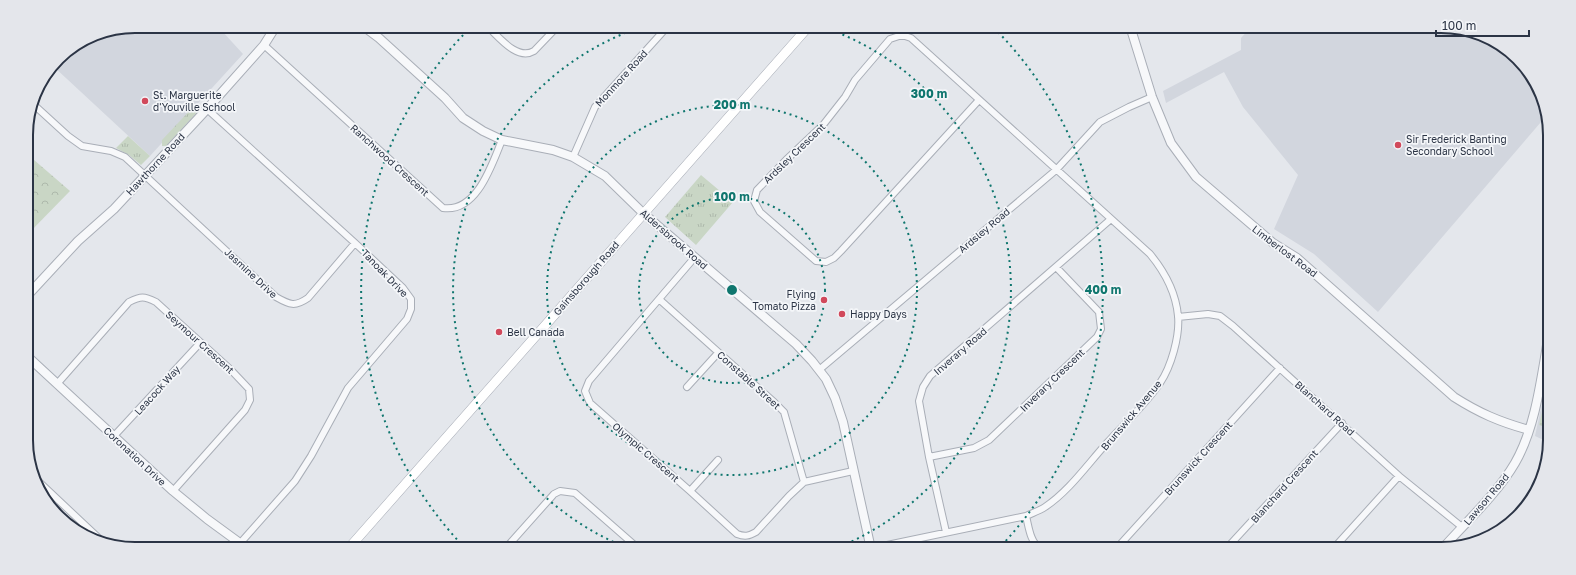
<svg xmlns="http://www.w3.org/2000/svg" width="1576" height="575" font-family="'Golos Text',sans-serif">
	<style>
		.built { fill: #d2d6de }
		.grass { fill: url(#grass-tufts) }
		.forest { fill: url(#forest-crowns) }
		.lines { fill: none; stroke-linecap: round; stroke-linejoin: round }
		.minor-casing { stroke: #a9aeb7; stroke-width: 8 }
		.tertiary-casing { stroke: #a9aeb7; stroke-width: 10 }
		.secondary-casing { stroke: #a9aeb7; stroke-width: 10 }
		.minor { stroke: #f7f8fa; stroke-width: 6 }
		.tertiary { stroke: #f7f8fa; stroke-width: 8 }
		.secondary { stroke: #fff; stroke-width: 9 }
		.ring { fill: none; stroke: #0f766e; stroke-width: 2; stroke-dasharray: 2 4 }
		.poi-dot { fill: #d1495b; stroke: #f4f6f9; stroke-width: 1.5 }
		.labels { text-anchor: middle; stroke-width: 3.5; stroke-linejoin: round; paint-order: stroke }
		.street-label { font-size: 10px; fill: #2b3445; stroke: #f4f6f9 }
		.poi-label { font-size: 10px; fill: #2b3445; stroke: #f4f6f9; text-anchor: start }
		.rim { fill: none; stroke: #2b3445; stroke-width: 2 }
		.centre { fill: #0f766e; stroke: #f4f6f9; stroke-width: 2 }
		.ring-label { font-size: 12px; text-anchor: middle; font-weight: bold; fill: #0f766e; stroke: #f4f6f9; stroke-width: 3.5; stroke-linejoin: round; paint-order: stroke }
	</style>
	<defs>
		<pattern id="grass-tufts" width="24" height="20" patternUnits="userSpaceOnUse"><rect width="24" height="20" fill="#c9d6c5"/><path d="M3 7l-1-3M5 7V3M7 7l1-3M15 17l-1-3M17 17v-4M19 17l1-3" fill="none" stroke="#adb8ab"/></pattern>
		<pattern id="forest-crowns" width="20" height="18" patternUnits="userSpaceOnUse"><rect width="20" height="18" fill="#c9d6c5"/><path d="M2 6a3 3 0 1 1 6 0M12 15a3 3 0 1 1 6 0" fill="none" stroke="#adb8ab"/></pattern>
	</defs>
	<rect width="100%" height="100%" fill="#e4e7ec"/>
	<!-- built -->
	<path class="built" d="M135,26H228L222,31L243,54L150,156L53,66L63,53L93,34Z
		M1252,26H1441L1476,32L1523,63L1547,115L1378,312L1314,254L1274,229L1298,175L1243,107L1224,72L1166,103L1163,91L1241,50V38Z
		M1546,385L1550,386V443L1535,436Z"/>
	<!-- grass -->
	<path class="grass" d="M194,106H198L200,109L166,146H162V140Z
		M128,136L150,156L141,165L129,155L116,148Z
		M701,175L733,202L696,245L665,217Z
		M1548,387H1550V428L1539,425Z"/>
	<!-- forest -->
	<path class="forest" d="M26,153L70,191L27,235Z"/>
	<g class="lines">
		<defs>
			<path id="minor" d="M487,26C499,37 517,61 534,51L558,26
				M264,45L443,208C477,213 492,164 502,140
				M33,104L68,136L82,146L111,151L125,157L276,297C290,305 295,307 308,298L355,243
				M207,109L355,243L403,288L411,299V309L407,319L348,388L311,456L295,481L235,549
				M573,157L595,107L668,26
				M695,257L589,381L585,391L590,403L690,491L737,534C745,537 749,536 756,532L789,496L804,482L853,471
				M660,300L774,402L784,412L804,482
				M1178,317L1208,314L1220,316L1233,326L1399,476L1462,527
				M819,370L1056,170L1100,122L1129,107L1152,97
				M1541,378L1550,380
				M57,384L129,302C141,296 144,296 156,302L231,370L249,389L250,400L245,410L173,491
				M687,387L718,353
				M114,436L200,343
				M929,457L974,448L989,440L1097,337L1101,329L1099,312L1056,267
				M37,480L105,544
				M690,491L718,460
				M1026,516C1029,528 1030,541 1040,549
				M946,532L929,457L919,401L923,387L930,376L1111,219
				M505,549L554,494L560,491L575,493L639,549
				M868,549L1026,516C1032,513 1039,511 1045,507C1069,491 1087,465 1106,444C1124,424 1145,405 1160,383C1171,367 1180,336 1178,316C1176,293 1164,271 1150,254C1070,182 990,110 911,38L902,35L890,39L855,80L845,97L823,125L786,160L757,190L754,201L760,212L816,261L826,262L834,258L841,251L979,100
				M1116,549L1280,368
				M1226,549L1342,423
				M1333,549L1399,476"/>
			<path id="tertiary" d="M363,26L379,38L445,98L463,118L483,131L502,140L553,150L573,157L605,176L643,213L796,344L812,361L826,379L835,398L843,422L871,549
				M1130,26L1152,97L1171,143L1196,177L1273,243L1297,258L1454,397C1479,413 1500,422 1529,430
				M27,296L78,241L114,209L207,109L264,45L276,26
				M27,356L173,491L207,519L248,549
				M1442,549C1466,522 1497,494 1515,463C1537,425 1542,371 1550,328"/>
			<path id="secondary" d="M348,549L809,26"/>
		</defs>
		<!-- minor casing -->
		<use href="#minor" class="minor-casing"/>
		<!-- tertiary casing -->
		<use href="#tertiary" class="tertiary-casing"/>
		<!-- secondary casing -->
		<use href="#secondary" class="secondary-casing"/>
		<!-- minor -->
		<use href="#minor" class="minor"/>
		<!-- tertiary -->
		<use href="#tertiary" class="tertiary"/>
		<!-- secondary -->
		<use href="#secondary" class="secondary"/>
	</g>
	<!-- distance rings -->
	<g class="ring">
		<circle cx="732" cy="290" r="93"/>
		<circle cx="732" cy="290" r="185"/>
		<path d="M630 549A278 278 0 0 1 644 26M820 26A278 278 0 0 1 834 549"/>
		<path d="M465 548A371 371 0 0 1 470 28M994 28A371 371 0 0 1 999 548"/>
	</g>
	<!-- markers -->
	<g class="poi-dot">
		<circle cx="145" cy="101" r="4"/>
		<circle cx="1398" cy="145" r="4"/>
		<circle cx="824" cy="300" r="4"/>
		<circle cx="842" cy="314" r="4"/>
		<circle cx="499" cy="332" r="4"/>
	</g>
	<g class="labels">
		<!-- street labels -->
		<g class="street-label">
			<text transform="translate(621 78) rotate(-48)" y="4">Monmore Road</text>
			<text transform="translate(794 153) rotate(-44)" y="4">Ardsley Crescent</text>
			<text transform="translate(390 160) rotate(42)" y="4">Ranchwood Crescent</text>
			<text transform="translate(155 164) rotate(-47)" y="4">Hawthorne Road</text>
			<text transform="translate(984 230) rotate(-40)" y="4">Ardsley Road</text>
			<text transform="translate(674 239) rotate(41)" y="4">Aldersbrook Road</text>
			<text transform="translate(1285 251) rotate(37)" y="4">Limberlost Road</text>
			<text transform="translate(251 273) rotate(43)" y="4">Jasmine Drive</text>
			<text transform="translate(385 273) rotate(46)" y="4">Tanoak Drive</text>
			<text transform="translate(586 278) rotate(-49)" y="4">Gainsborough Road</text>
			<text transform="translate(200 342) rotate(42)" y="4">Seymour Crescent</text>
			<text transform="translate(960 351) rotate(-41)" y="4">Inverary Road</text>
			<text transform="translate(749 380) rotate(42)" y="4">Constable Street</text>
			<text transform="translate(1052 380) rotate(-44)" y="4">Inverary Crescent</text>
			<text transform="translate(157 390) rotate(-48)" y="4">Leacock Way</text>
			<text transform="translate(1325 408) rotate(42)" y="4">Blanchard Road</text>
			<text transform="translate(1131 415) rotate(-50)" y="4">Brunswick Avenue</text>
			<text transform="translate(646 452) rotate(41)" y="4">Olympic Crescent</text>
			<text transform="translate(135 456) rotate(43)" y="4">Coronation Drive</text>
			<text transform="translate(1198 458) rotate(-48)" y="4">Brunswick Crescent</text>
			<text transform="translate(1284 486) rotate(-48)" y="4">Blanchard Crescent</text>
			<text transform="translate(1486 499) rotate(-50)" y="4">Lawson Road</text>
		</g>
		<!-- poi labels -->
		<g class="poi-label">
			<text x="153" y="99">St. Marguerite<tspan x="153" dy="12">d'Youville School</tspan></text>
			<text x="1406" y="143">Sir Frederick Banting<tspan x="1406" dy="12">Secondary School</tspan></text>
			<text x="816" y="298" text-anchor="end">Flying<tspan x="816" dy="12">Tomato Pizza</tspan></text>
			<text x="850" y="318">Happy Days</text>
			<text x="507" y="336">Bell Canada</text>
		</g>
	</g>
	<!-- crop -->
	<path d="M0 0H1576V575H0ZM135 33H1441A102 102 0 0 1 1543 135V440A102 102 0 0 1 1441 542H135A102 102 0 0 1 33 440V135A102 102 0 0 1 135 33Z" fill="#e4e6eb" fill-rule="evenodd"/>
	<path class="rim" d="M135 33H1441A102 102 0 0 1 1543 135V440A102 102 0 0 1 1441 542H135A102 102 0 0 1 33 440V135A102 102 0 0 1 135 33Z"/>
	<circle cx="732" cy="290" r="6" class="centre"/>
	<g class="ring-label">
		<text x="929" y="98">300 m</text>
		<text x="732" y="109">200 m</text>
		<text x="732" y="201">100 m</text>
		<text x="1103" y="294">400 m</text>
	</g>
	<!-- scale -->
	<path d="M1436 30v6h93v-6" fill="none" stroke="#2b3445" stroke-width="2"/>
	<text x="1442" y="30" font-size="12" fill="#2b3445" stroke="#f4f6f9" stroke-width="3" paint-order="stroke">100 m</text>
</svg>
